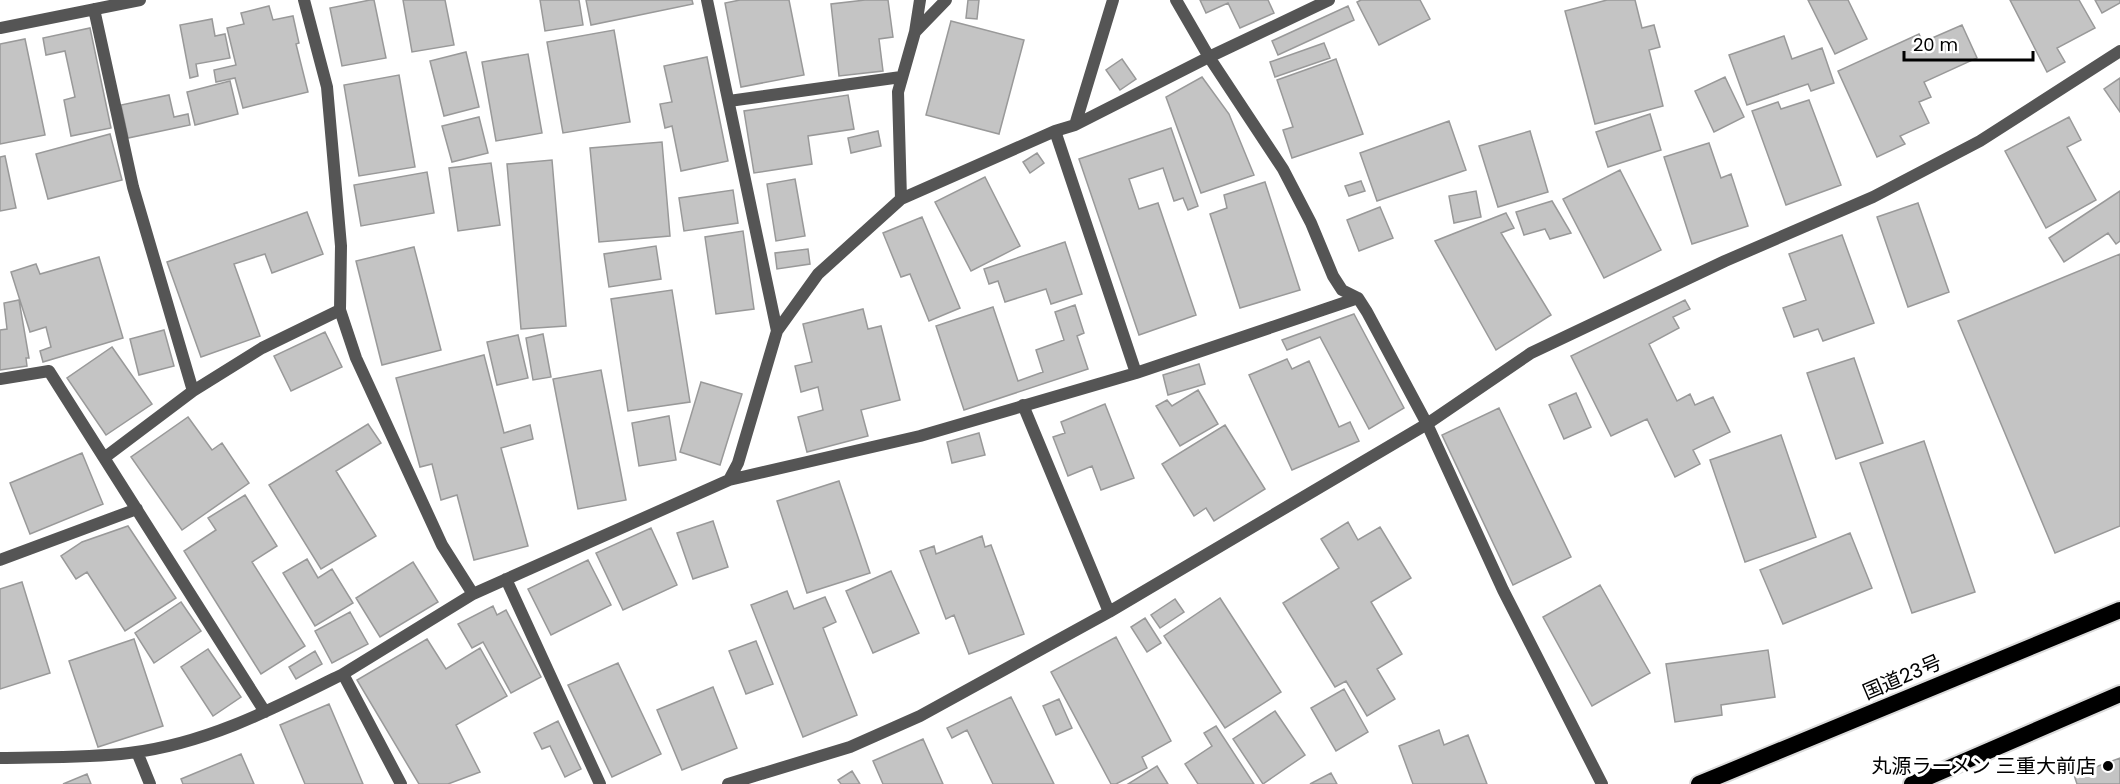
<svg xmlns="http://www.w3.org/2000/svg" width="2120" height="784" font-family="Poppins,'Noto Sans JP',sans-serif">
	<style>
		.building { fill: #c4c4c4; stroke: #999; stroke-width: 1.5 }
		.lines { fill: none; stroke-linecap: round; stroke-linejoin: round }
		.trunk-casing { stroke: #dbdbdb; stroke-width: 20 }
		.minor { stroke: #555; stroke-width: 12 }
		.trunk { stroke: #000; stroke-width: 16 }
		.poi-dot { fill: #000; stroke: #fff; stroke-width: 2 }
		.labels { text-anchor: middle; stroke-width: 6; stroke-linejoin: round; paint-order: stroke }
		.street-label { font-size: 20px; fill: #000; stroke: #fff }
		.poi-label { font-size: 20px; fill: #000; stroke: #fff; text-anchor: end }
	</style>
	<rect width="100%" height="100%" fill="#fff"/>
	<!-- building -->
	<path class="building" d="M370,0H374L386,58L342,66L330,8Z
		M403,0H445L454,45L412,52Z
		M540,0H579L583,25L545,31Z
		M586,0H692L693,4L591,25Z
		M740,0H789L804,75L741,87L725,3Z
		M865,0H888L893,37L879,39L883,71L839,76L831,4Z
		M968,0H979L977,19L966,18Z
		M1200,0H1268L1274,13L1240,28L1228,3L1206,13Z
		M1361,0H1420L1430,19L1379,45L1357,2Z
		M1607,0H1635L1642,28L1654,25L1660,47L1649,50L1663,106L1595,124L1565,11Z
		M1808,0H1848L1867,39L1835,54Z
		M2010,0H2079L2095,28L2057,48L2065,62L2047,72Z
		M2095,0H2120V3L2102,13Z
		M269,6L273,20L293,16L299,43L296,44L308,92L243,108L235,78L216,82L214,70L236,65L227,28L244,24L241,13Z
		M1348,6L1354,20L1278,55L1272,41Z
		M212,19L215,36L225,34L230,58L196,64L198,76L190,78L180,25Z
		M951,21L1024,40L999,134L926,115Z
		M1962,25L1977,58L1924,82L1931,97L1919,102L1929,123L1900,136L1905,144L1877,157L1838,71L1919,34L1923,42Z
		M90,28L111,128L71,136L64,100L75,97L65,51L46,55L43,38Z
		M614,30L630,122L563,133L547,42Z
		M1784,36L1792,59L1822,48L1834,83L1811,91L1808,84L1747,105L1729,55Z
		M25,39L45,135L0,144V44Z
		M1324,43L1330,58L1275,77L1270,62Z
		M466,52L479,107L444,116L430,61Z
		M528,54L542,133L496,141L482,62Z
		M707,57L728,161L681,171L672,126L665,128L660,104L672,102L664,66Z
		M1122,59L1136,79L1120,90L1106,70Z
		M1336,59L1363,134L1292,158L1283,130L1293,127L1277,80Z
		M399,75L415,167L359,176L344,85Z
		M1202,77L1229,114L1254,175L1201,193L1166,97Z
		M1725,77L1744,117L1714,132L1695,91Z
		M2120,78V112L2104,89Z
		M230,81L238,114L195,125L187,92Z
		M169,95L174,117L188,114L190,125L128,138L121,105Z
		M848,95L854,129L808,136L812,164L754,173L744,111Z
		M1809,100L1841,185L1786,205L1752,111L1778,102L1781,109Z
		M1650,114L1661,150L1608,167L1596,132Z
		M479,117L488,153L452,162L442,126Z
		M2069,117L2081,140L2067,147L2096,200L2046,228L2005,151Z
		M1449,121L1466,170L1377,201L1360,153Z
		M1171,128L1198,206L1188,210L1183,198L1174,201L1163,168L1129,179L1139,209L1158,203L1196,315L1139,335L1079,159Z
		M878,131L881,146L851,153L848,138Z
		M1530,131L1548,192L1498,207L1479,146Z
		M110,134L122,180L48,199L36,154Z
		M662,142L670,236L599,242L590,148Z
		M1709,143L1721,178L1731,174L1748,226L1692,244L1664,157Z
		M1037,153L1044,163L1030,173L1023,162Z
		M5,156L16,208L0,211V157Z
		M552,160L566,326L521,329L507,164Z
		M491,163L500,225L458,231L449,168Z
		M1620,170L1661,250L1604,278L1563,199Z
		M427,172L434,213L361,226L354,185Z
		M985,177L1020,246L971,271L935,202Z
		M795,179L805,236L776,241L767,184Z
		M1361,181L1365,191L1349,196L1345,186Z
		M1265,182L1300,290L1240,308L1210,214L1227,208L1224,195Z
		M733,190L738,223L684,231L679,198Z
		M1476,191L1481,217L1454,223L1449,196Z
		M2120,191V241L2116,244L2108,233L2064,262L2049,238Z
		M1552,201L1571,233L1550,239L1545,229L1524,235L1516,212Z
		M1918,203L1949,292L1908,307L1877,217Z
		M1380,207L1393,238L1359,251L1347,220Z
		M307,212L323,254L272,273L265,254L234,264L260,336L201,357L167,262Z
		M1506,213L1514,228L1501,233L1551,315L1496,350L1435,241Z
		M922,217L960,308L929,321L910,274L901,277L883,233Z
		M743,231L754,309L716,314L705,237Z
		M1842,235L1874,323L1823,341L1818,329L1794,337L1783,308L1806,300L1789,254Z
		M1065,242L1082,294L1051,304L1046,289L1005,302L998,281L989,284L984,269Z
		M656,246L661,279L609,287L604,254Z
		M414,247L441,350L382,365L356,261Z
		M808,249L810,264L777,269L775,253Z
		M2120,254V526L2055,553L1958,321Z
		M99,257L123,338L43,362L40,351L51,347L46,327L30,332L11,272L36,264L40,274Z
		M672,290L690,402L628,411L611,299Z
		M19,300L29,358H26L27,366L0,370V330L7,329L4,303Z
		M1685,300L1690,309L1673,317L1679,328L1649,344L1677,401L1690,394L1695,405L1713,397L1730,432L1693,450L1700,464L1675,477L1647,419L1611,436L1571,356Z
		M1075,305L1084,333L1077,336L1088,369L964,410L936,326L993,307L1018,381L1043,372L1036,350L1064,340L1055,312Z
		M863,309L868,329L881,326L900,400L861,410L868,436L807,452L798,417L823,410L818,387L801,392L795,366L812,362L803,324Z
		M1354,314L1404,408L1369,429L1320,337L1287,350L1282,340Z
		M164,330L174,366L139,375L130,339Z
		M325,332L342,367L291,391L274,356Z
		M543,334L551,377L533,380L526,338Z
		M518,335L528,378L497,385L487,342Z
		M112,347L152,404L106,435L67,378Z
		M484,355L504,433L530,425L533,439L501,448L528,546L474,560L457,495L441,500L432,464L420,467L396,378Z
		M1854,358L1883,443L1836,459L1807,373Z
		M1287,359L1292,369L1309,361L1339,427L1350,422L1359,441L1292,470L1249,375Z
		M1199,364L1205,384L1168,395L1163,375Z
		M601,370L626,500L578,509L553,379Z
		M701,382L742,394L720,465L680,452Z
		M1198,390L1218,424L1180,446L1156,406L1167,400L1172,406Z
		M1576,393L1591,427L1564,439L1549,405Z
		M1105,404L1134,478L1101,490L1092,466L1068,476L1053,437L1065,433L1061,422Z
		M1499,408L1571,557L1513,585L1442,435Z
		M669,416L676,460L639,466L632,423Z
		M188,417L212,450L222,443L249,483L182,530L131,457Z
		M368,424L381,443L336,471L376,536L321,569L269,485Z
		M1225,425L1265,489L1214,521L1206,508L1194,516L1162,464Z
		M979,433L985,455L952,463L947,442Z
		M1781,435L1816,537L1745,562L1710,460Z
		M1924,441L1975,592L1912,613L1860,463Z
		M82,453L103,504L30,534L10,483Z
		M839,481L870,573L807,593L777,501Z
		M245,495L277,546L252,562L305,646L261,674L184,551L216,530L208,518Z
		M713,521L728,567L693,579L677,533Z
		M1348,522L1358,540L1380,527L1411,578L1371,602L1402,654L1377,669L1395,699L1367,716L1346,681L1335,687L1283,603L1339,568L1321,539Z
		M128,526L176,598L125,631L87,572L76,579L61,556L82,542Z
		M651,528L677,585L623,610L596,553Z
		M1850,533L1872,588L1783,624L1760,570Z
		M982,536L985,547L991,545L1024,634L969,654L954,615L946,619L920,551L934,546L936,554Z
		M307,559L318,578L332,569L353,603L315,626L283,573Z
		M588,560L611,605L551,635L528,589Z
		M413,562L438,602L380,637L356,598Z
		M891,571L919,633L873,653L846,591Z
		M22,582L50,673L0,689V589Z
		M1600,585L1650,673L1592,706L1543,617Z
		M787,591L794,609L825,597L836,622L823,628L857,715L803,737L751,605Z
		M1220,598L1281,692L1225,728L1164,636Z
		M1175,599L1184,612L1160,628L1151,615Z
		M181,602L201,631L154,663L135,633Z
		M493,606L497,615L506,610L541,677L511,693L483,642L472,648L458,624Z
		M350,612L368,644L332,663L315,631Z
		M1145,618L1161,643L1147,652L1131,627Z
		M1116,637L1171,741L1142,757L1147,768L1116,784H1111L1051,672Z
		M134,639L163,726L98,747L69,661Z
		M427,639L446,669L480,648L507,696L456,725L480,772L448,784H419L357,680Z
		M756,641L773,684L746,694L729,651Z
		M208,649L241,697L213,716L181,667Z
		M1768,650L1775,697L1721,705L1722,715L1675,722L1666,664Z
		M315,651L322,664L296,679L289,667Z
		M618,663L661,754L612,777L568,685Z
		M713,687L737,748L682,770L657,710Z
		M1344,689L1368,732L1336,751L1311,708Z
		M1011,697L1054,784H993L967,730L952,738L947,728Z
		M1059,699L1072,728L1056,735L1043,706Z
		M329,704L363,784H305L280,725Z
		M1275,711L1305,755L1263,784L1233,739Z
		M558,721L581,769L565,777L550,746L542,749L534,733Z
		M1216,726L1254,784H1198L1185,764L1212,746L1204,733Z
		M1439,730L1444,745L1468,735L1487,784H1413L1399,746Z
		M923,739L943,784H883L873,761Z
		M241,754L254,784H183L181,779Z
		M2120,758V784H2077L2074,775Z
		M1157,766L1168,784H1128Z
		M852,771L860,784H841L838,780Z
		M1331,773L1337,784H1310Z
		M87,774L91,784H63Z"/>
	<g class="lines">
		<defs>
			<path id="trunk" d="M1699,784L2120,610
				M1912,784L2120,694"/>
		</defs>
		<!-- trunk casing -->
		<use href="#trunk" class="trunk-casing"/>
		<!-- minor -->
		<path class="minor" d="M304,0L327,87L341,246L340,310L356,358L442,545L473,594
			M707,0L777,331
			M1176,0L1209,57L1283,169L1311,223L1333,276L1342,290L1358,298L1367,312L1427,424L1503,590L1602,784
			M94,9L133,187L193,391
			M0,28L140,0
			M915,32L946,0
			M729,101L901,77
			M1075,125L1113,0
			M1055,131L1136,373
			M901,199L898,92L915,32L920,0
			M0,379L49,371L265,712
			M1023,405L1109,612
			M104,458L193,391L262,348L340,310
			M729,480L738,463L777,331L818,274L901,199L1055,131L1075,125L1209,57L1329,0
			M0,560L137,509
			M506,579L600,784
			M137,752L150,784
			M0,758C41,757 88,758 129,753C206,744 275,708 343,674
			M401,784L343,674L473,594L729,480L920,436L1136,373L1358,298
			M728,784L850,747L920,716L1109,612L1427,424L1531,353L1725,261L1873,197L1980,141L2120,51"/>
		<!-- trunk -->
		<use href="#trunk" class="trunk"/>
	</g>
	<!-- markers -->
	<circle class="poi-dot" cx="2108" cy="766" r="6"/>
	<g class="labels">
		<!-- street labels -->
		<g class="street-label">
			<text transform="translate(1902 677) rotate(-23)" y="7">国道23号</text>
		</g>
		<!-- poi labels -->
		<g class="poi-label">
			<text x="2096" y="773">丸源ラーメン 三重大前店</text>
		</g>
	</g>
	<!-- scale -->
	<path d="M1904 51v9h129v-9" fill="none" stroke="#000000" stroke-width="3"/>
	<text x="1913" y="51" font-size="18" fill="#000000" stroke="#ffffff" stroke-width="4.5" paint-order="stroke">20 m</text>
</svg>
